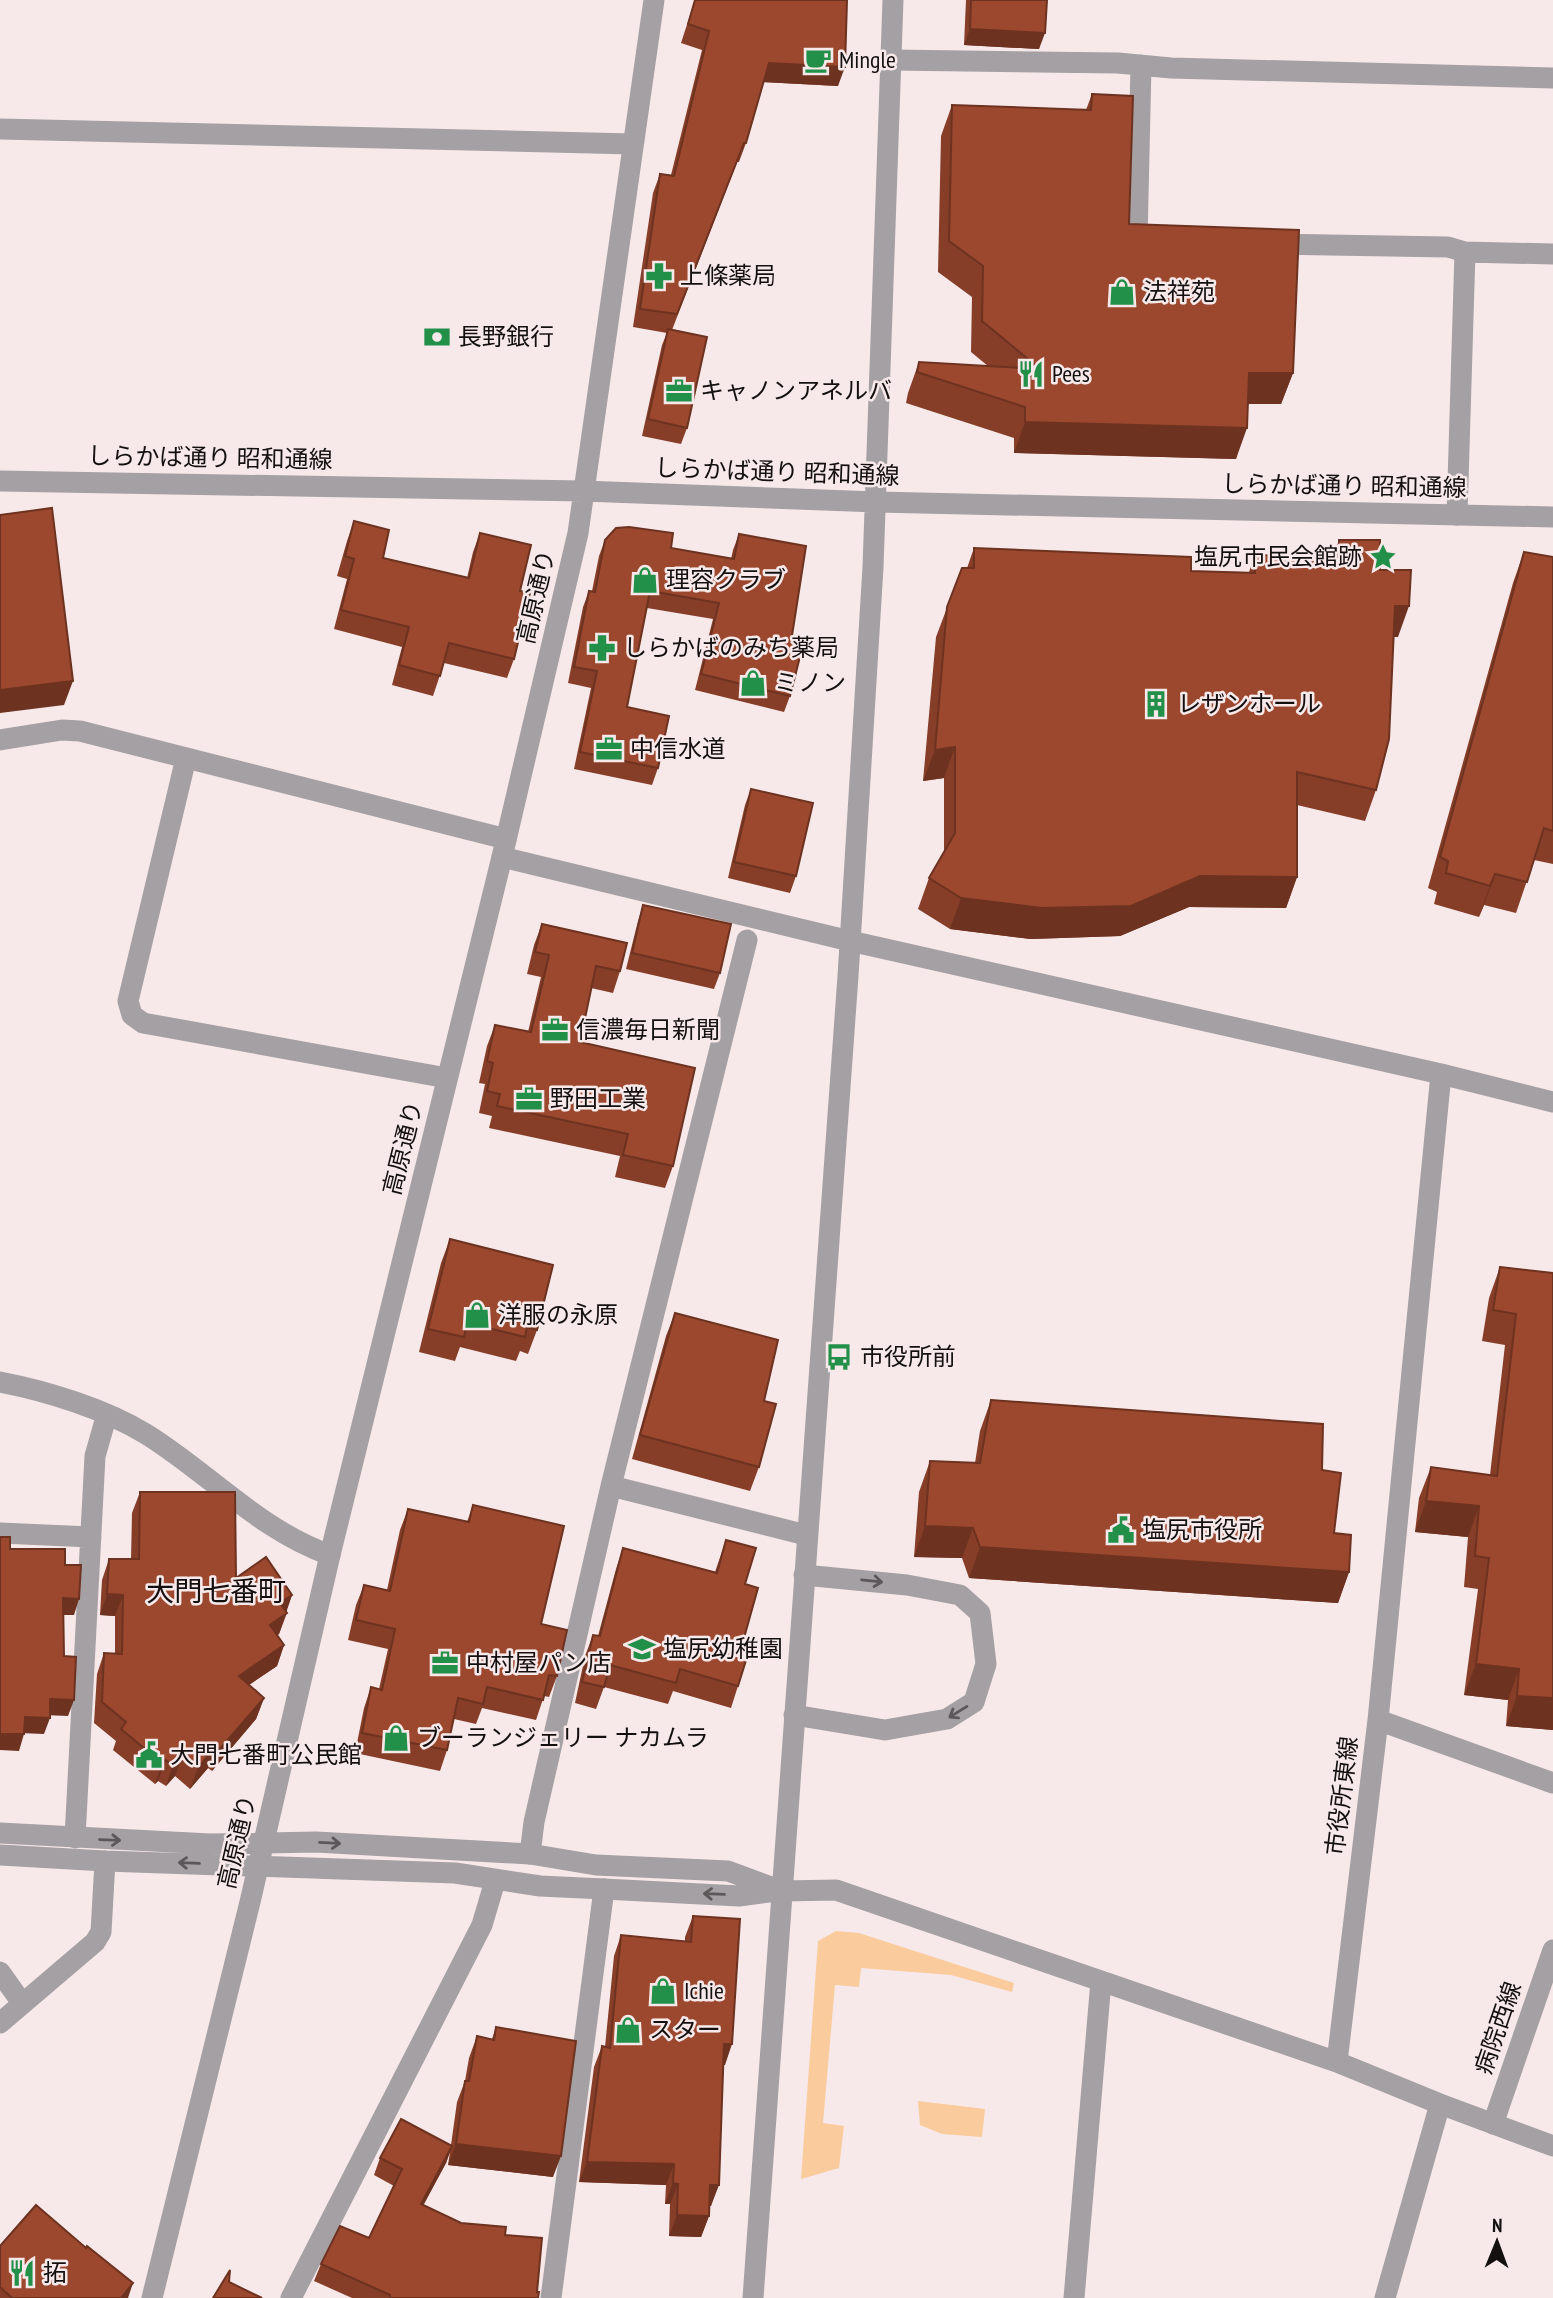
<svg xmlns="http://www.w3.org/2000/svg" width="1553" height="2298" font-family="'PT Sans Narrow','Noto Sans JP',sans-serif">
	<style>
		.green { fill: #facb9c }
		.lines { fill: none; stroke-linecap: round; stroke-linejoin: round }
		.minor { stroke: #a5a0a3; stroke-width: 21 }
		.tertiary { stroke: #a5a0a3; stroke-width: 21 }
		.wall { fill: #863e28 }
		.shaded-wall { fill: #6d3220 }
		.building { fill: #9c482e; stroke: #6d3220; stroke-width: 2 }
		.oneway { stroke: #5c585a }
		.labels { text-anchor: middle; stroke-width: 5; stroke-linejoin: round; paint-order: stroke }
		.poi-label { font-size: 24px; fill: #141010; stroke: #f7e9ea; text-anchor: start }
		.street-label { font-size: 24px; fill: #141010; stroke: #f7e9ea }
		.quarter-label { font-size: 28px; fill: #141010; stroke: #f7e9ea }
	</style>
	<rect width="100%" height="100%" fill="#f7e9ea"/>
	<!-- green -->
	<path class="green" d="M836,1931L859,1933L1014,1983L1012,1992L951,1975L861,1968L859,1987L835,1985L823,2123L844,2126L839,2168L801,2179L818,1941Z
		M918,2101L985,2109L982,2137L942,2134L920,2125Z"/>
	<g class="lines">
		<!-- minor -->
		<path class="minor" d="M891,60L1118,63L1171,68L1553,78
			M1141,65L1137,241H1149
			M0,129L633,144
			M1269,244L1448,247L1465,252L1553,254
			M1457,515L1465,252
			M0,740L62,730L80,731L506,839
			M186,758L128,1001L132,1015L143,1023L447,1078
			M502,857L850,941L1441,1074L1553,1102
			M0,1382C47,1391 105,1409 146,1434C209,1473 259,1530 330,1555
			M611,1486L806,1535
			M0,1533L91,1537
			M794,1715L885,1730L947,1719L974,1702L986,1664L980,1613L960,1595L907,1585L804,1575
			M1378,1720L1441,1074
			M75,1838L95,1456L107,1414
			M530,1854L534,1822L611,1486L747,940
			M782,1891L836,1890L1337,2062L1440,2104L1553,2146
			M0,1972L22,2003
			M0,2023L95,1942L101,1932L105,1861
			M1337,2062L1378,1720L1553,1783
			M1493,2124L1553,1950
			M291,2298L482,1925L495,1881
			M551,2298L604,1889
			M1074,2298L1101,1981
			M1385,2298L1440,2104"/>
		<!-- tertiary -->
		<path class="tertiary" d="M0,481L583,491L877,502L1553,517
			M0,1833L210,1844L316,1842L530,1854L596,1865L728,1871L782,1891
			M0,1855L105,1861L455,1873L540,1886L604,1889L739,1896L776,1891
			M152,2298L250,1902L330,1555L502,857L578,533L654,0
			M753,2298L848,976L873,567L893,0"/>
	</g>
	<!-- wall -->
	<path class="wall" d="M695,0H847L838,86L763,82L746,143L739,162H737L672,330L687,428L681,444L642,436L662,345L667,333L633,327L653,193L660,174L671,175L702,50L681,43Z
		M966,0H1047L1039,49L964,45Z
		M1092,94L1129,224L1293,373L1281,404H1248L1236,459L1014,453V438L906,403L908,393L919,362L988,366L971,352L972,297L938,272L941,136L952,105L1086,110Z
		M354,521L383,558L467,578L473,552L480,533L520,591L514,659L507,678L444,663L433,696L392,685L402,647L334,629L347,579L337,576L347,541Z
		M739,534L791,642L790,696L784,712L695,690L713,619L647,608L627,707L658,768L652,785L574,769L591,688L568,683L583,607L589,591H592L599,556L605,540L671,548L731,559L733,550Z
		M1339,540L1380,570L1398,637H1394L1376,790L1365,821L1297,805V877L1286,908L1189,907L1120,936L1031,939L950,929L918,909L929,878L944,852V778L923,781L936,637L962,568H967L974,548L1191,571L1249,572L1255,555L1333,557Z
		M1524,552L1553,557V864L1534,860L1516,913L1484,905L1479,917L1434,904L1437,892L1428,888L1513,583Z
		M751,789L796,876L790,893L728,878L745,805Z
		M643,905L720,973L714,989L626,969L638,921Z
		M542,924L620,971L613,993L591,988L580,1042L673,1166L665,1188L615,1177L620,1156L489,1128L492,1116L479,1113L485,1084L479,1083L487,1046L495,1025L528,1032L541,977L527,974L534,945Z
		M450,1239L537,1330L528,1354L520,1351L516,1361L460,1347L455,1361L419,1352L441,1263Z
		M1500,1267L1553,1273V1730L1506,1726L1508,1700L1464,1695L1478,1589L1464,1587L1468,1537L1415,1532L1419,1498L1431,1467L1490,1475L1505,1345L1482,1341L1489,1298Z
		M675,1313L764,1401L759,1467L750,1491L632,1459L666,1336Z
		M991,1400L1322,1470L1334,1533L1349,1572L1338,1603L969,1578L962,1558L914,1557L919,1492L930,1461L975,1463L980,1431Z
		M140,1492L236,1578L292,1595L286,1611L287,1613L279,1634L277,1635L284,1645L277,1666L249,1685L264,1698L256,1719L212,1771L208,1768L190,1789L175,1776L166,1786L158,1781L155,1784L113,1750L116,1741L94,1723L97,1674L104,1653H115V1616L100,1615L102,1580L109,1559H131L132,1513Z
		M473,1505L541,1624L557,1676L549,1697L544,1696L536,1720L482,1708L476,1724L454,1719L447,1750L440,1771L355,1753L364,1708L371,1687L379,1689L388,1649L348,1640L356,1605L364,1585L387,1590L400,1530L408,1509L467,1522Z
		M726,1540L745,1584L744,1638L738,1686L731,1708L673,1691L668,1704L604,1687L596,1709L575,1703L585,1656L593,1635L598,1636L616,1569L623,1548L715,1572Z
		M693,1916L725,2065H724L711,2206H709V2216L701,2237L669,2236L670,2204H665L666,2185L579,2182L594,2067L602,2046L605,2047L614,1956L621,1935L685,1941V1937Z
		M496,2027L553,2177L448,2165L450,2152L446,2163L423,2205L461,2223L505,2235L537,2292L538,2298H352L314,2281L321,2264L369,2238L394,2186L374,2175L380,2158L451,2145L457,2102L465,2081L469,2058L477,2036L492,2039Z
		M0,2246L128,2298H0Z"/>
	<!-- shaded-wall -->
	<path class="shaded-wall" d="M970,29L1045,33L1039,49L964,45Z
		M769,63L845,67L838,86L762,82Z
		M1249,373H1293L1281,404H1238Z
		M1025,422L1247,428L1236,459L1014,453Z
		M1395,606H1409L1398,637H1384Z
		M73,681L64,705L0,713V690Z
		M955,747L944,778L923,781L935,750Z
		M1495,874L1484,905L1479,917L1490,886Z
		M1200,876L1297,877L1286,908L1189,907L1120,936L1031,939L950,929L961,898Z
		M1426,1501L1479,1506L1468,1537L1415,1532Z
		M925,1526L973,1528L962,1558L914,1557Z
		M980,1547L1349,1572L1338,1603L969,1578Z
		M107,1594L123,1595L115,1616L100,1615Z
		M292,1595L279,1634L262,1646L280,1603Z
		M63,1598L79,1599L74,1615H57Z
		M284,1645L277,1666L231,1697L239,1676Z
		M1476,1664L1519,1669L1508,1700L1464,1695Z
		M1517,1696L1553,1698V1730L1506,1726Z
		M264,1698L256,1719L212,1771L219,1750Z
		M50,1699L74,1700L68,1716L44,1715Z
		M25,1717L50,1718L44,1734L19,1733Z
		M0,1734H24L19,1751L0,1750Z
		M215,1747L208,1768L190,1789L198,1768Z
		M183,1755L175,1776L166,1786L173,1765Z
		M166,1760L158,1781L155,1784L162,1763Z
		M724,2044H732L725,2065H717Z
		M456,2144L561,2156L553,2177L448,2165Z
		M452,2146L446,2163L415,2221L421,2204Z
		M587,2162L674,2164L666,2185L579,2182Z
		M673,2183L678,2184L670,2204H665Z
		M710,2185H719L711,2206H703Z
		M677,2215L709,2216L701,2237L669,2236Z
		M133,2283L128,2298H121Z"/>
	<!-- building -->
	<path class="building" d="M695,0H847L845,67L769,63L746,143H744L677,314L640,309L660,174L674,176L709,31L688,24Z
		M971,0H1047L1045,33L970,29Z
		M1092,94L1133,96L1129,224L1299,230L1293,373H1249L1247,428L1025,422V407L917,372L919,362L1040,369L982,321L983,266L949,241L952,105L1091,110Z
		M668,329L707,337L687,428L648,419Z
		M52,508L73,681L0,690V515Z
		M354,521L389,530L383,558L469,578L480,533L531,545L520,591L530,593L514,659L449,643L440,676L399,665L409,627L341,610L354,559L345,556Z
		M629,527L673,533L671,548L734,559L739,534L806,546L791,642L803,645L790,696L701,674L719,603L650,591L627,707L669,716L658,768L580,752L597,671L574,667L589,591L595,592L605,540L616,528Z
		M1339,540H1380V570H1411L1409,606H1395L1389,739L1376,790L1297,772V877L1200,876L1131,906L1042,908L961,898L929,878L955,833V747L935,750L947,607L962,568H974V548L1191,557V571L1255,573V555L1339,557Z
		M1524,552L1553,557V831L1544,828L1527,882L1495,874L1490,886L1446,873L1448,861L1440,857Z
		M751,789L813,803L796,876L734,862Z
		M643,905L731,924L720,973L632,953Z
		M542,924L627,943L620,971L596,966L580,1042L695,1068L673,1166L623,1155L628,1134L497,1106L500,1094L487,1091L493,1063L487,1061L495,1025L531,1032L549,955L535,952Z
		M450,1239L553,1265L537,1330L527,1327L525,1337L467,1323L464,1337L428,1329Z
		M1500,1267L1553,1273V1698L1517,1696L1519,1669L1476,1664L1489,1558L1475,1556L1479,1506L1426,1501L1431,1467L1497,1476L1516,1314L1493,1310Z
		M675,1313L778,1340L764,1401L776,1404L759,1467L640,1435Z
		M991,1400L1323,1424L1322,1470L1341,1473L1334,1533L1351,1535L1349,1572L980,1547L973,1528L925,1526L930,1461L980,1463Z
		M140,1492H235L236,1578L266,1557L292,1595L280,1603L287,1613L270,1625L284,1645L239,1676L264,1698L219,1750L215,1747L198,1768L183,1755L173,1765L166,1760L162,1763L121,1729L126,1722L102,1702L104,1653L122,1654L123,1595L107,1594L109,1559H139Z
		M473,1505L564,1526L541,1624L567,1630L557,1676L549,1675L543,1700L487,1687L483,1704L458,1698L447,1750L362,1733L371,1687L382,1690L395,1629L356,1620L364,1585L390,1591L408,1509L469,1522Z
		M0,1537H10V1549H65V1565H81L79,1599L63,1598L64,1656L76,1657L74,1700L50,1699V1718L25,1717L24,1734H0Z
		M726,1540L756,1548L745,1584L758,1588L744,1638L752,1641L738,1686L680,1669L676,1683L610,1665L604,1687L582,1682L593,1635L600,1636L623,1548L717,1573Z
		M693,1916L740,1919L732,2044H724L719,2185H710L709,2216L677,2215L678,2184L673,2183L674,2164L587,2162L602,2046L610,2048L621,1935L691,1942Z
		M496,2027L576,2041L561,2156L456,2144L465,2081H469L477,2036L494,2040Z
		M401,2119L452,2146L421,2204L461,2223L506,2227L505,2235L542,2238L537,2292H539L538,2298H390V2295L321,2264L340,2226L369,2238L402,2169L380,2158Z
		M36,2205L86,2248L87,2246L133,2283L121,2298H12L0,2287V2246Z
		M230,2270L229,2282L262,2298H213Z"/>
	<!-- one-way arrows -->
	<defs><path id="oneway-shaft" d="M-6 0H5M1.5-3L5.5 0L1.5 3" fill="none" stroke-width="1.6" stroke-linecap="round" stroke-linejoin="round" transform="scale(1.75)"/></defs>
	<g class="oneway">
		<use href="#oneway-shaft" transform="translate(872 1581) rotate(6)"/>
		<use href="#oneway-shaft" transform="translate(958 1712) rotate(148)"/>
		<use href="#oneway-shaft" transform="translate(110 1840) rotate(2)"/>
		<use href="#oneway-shaft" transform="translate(330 1843) rotate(3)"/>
		<use href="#oneway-shaft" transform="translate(189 1863) rotate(-178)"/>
		<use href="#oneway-shaft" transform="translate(714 1894) rotate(-178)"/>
	</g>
	<!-- icons -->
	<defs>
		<symbol id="cafe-bare" viewBox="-9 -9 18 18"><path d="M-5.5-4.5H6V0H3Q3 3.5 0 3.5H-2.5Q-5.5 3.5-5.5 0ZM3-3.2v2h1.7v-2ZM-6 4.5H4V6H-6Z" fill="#229049" stroke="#f7e9ea" stroke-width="2.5" paint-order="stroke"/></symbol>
		<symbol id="pharmacy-bare" viewBox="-9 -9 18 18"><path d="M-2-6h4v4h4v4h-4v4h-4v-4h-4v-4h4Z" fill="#229049" stroke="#f7e9ea" stroke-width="2.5" paint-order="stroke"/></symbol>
		<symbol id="shop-bare" viewBox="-9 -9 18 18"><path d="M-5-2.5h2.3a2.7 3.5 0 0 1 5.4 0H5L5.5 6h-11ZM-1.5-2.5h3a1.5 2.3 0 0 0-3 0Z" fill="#229049" stroke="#f7e9ea" stroke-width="2.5" paint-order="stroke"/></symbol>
		<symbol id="bank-bare" viewBox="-9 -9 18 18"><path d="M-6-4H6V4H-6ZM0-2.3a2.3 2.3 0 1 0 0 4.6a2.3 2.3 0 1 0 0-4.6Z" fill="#229049" stroke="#f7e9ea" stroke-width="2.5" paint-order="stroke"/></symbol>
		<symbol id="restaurant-bare" viewBox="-9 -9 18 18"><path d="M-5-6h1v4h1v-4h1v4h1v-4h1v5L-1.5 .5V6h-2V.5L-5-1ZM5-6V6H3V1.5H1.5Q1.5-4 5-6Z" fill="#229049" stroke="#f7e9ea" stroke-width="2.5" paint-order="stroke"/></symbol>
		<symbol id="office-bare" viewBox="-9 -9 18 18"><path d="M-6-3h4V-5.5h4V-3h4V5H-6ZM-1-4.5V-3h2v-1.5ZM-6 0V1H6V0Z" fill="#229049" stroke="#f7e9ea" stroke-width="2.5" paint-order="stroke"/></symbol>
		<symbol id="sight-bare" viewBox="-9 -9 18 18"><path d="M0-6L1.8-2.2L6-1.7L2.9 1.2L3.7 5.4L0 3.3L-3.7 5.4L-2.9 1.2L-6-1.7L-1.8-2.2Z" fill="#229049" stroke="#f7e9ea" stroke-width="2.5" paint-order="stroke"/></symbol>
		<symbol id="building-bare" viewBox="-9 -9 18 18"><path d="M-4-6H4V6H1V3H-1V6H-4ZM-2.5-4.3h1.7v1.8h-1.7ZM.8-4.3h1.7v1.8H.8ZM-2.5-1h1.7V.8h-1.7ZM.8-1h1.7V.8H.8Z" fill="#229049" stroke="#f7e9ea" stroke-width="2.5" paint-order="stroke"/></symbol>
		<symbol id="bus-bare" viewBox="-9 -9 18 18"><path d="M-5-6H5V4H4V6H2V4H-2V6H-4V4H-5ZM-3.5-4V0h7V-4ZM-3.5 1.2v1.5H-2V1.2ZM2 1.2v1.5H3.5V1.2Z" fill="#229049" stroke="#f7e9ea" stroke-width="2.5" paint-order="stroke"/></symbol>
		<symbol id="civic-bare" viewBox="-9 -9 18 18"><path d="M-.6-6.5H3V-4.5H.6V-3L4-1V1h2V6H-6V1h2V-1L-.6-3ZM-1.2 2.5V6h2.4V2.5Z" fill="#229049" stroke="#f7e9ea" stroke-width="2.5" paint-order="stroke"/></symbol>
		<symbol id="school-bare" viewBox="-9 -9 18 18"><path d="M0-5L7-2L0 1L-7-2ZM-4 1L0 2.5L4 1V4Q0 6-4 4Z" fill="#229049" stroke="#f7e9ea" stroke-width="2.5" paint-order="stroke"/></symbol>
	</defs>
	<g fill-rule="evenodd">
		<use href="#cafe-bare" x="799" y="41" width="38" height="38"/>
		<use href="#pharmacy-bare" x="640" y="257" width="38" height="38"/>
		<use href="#shop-bare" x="1103" y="273" width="38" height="38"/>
		<use href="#bank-bare" x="418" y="318" width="38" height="38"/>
		<use href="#restaurant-bare" x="1012" y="355" width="38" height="38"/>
		<use href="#office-bare" x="660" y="372" width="38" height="38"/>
		<use href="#sight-bare" x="1364" y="538" width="38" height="38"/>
		<use href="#shop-bare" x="626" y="561" width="38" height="38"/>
		<use href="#pharmacy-bare" x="583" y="629" width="38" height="38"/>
		<use href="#shop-bare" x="734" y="664" width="38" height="38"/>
		<use href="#building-bare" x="1137" y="685" width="38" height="38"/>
		<use href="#office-bare" x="590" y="730" width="38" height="38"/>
		<use href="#office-bare" x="536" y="1011" width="38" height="38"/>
		<use href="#office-bare" x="510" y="1080" width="38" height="38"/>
		<use href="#shop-bare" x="458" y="1296" width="38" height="38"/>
		<use href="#bus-bare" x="820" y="1338" width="38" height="38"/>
		<use href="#civic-bare" x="1102" y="1511" width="38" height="38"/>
		<use href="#school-bare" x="623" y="1630" width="38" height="38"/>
		<use href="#office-bare" x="426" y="1644" width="38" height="38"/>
		<use href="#shop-bare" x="377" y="1719" width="38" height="38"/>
		<use href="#civic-bare" x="130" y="1736" width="38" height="38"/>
		<use href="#shop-bare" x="644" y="1972" width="38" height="38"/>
		<use href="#shop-bare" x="609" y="2011" width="38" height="38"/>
		<use href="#restaurant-bare" x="3" y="2254" width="38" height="38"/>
	</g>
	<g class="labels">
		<!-- poi labels -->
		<g class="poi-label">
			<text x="839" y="68">Mingle</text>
			<text x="680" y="284">上條薬局</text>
			<text x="1143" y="300">法祥苑</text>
			<text x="458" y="345">長野銀行</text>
			<text x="1052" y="382">Pees</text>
			<text x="700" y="399">キャノンアネルバ</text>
			<text x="1362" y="565" text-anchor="end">塩尻市民会館跡</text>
			<text x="666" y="588">理容クラブ</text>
			<text x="623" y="656">しらかばのみち薬局</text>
			<text x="774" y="691">ミノン</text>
			<text x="1177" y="712">レザンホール</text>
			<text x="630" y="757">中信水道</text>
			<text x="576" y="1038">信濃毎日新聞</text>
			<text x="550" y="1107">野田工業</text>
			<text x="498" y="1323">洋服の永原</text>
			<text x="860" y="1365">市役所前</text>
			<text x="1142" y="1538">塩尻市役所</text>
			<text x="663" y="1657">塩尻幼稚園</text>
			<text x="466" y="1671">中村屋パン店</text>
			<text x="417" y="1746">ブーランジェリー ナカムラ</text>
			<text x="170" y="1763">大門七番町公民館</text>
			<text x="684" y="1999">Ichie</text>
			<text x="649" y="2038">スター</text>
			<text x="43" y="2281">拓</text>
		</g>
		<!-- street labels -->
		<g class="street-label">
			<text transform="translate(210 458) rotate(1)" y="8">しらかば通り 昭和通線</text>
			<text transform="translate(777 472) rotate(2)" y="8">しらかば通り 昭和通線</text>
			<text transform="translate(1344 486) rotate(1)" y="8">しらかば通り 昭和通線</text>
			<text transform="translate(536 597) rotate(-77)" y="8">高原通り</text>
			<text transform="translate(403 1148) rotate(-76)" y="8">高原通り</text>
			<text transform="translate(1342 1796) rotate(-83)" y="8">市役所東線</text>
			<text transform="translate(237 1842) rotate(-77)" y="8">高原通り</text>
			<text transform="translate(1498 2028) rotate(-71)" y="8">病院西線</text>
		</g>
		<!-- quarter labels -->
		<g class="quarter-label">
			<text x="216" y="1601">大門七番町</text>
		</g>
	</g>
	<!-- north arrow -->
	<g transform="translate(1497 2242) rotate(1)" stroke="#f7e9ea" stroke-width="5" paint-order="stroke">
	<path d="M0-5L12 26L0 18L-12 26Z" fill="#141010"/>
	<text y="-10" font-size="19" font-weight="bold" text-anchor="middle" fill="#141010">N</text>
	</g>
</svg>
